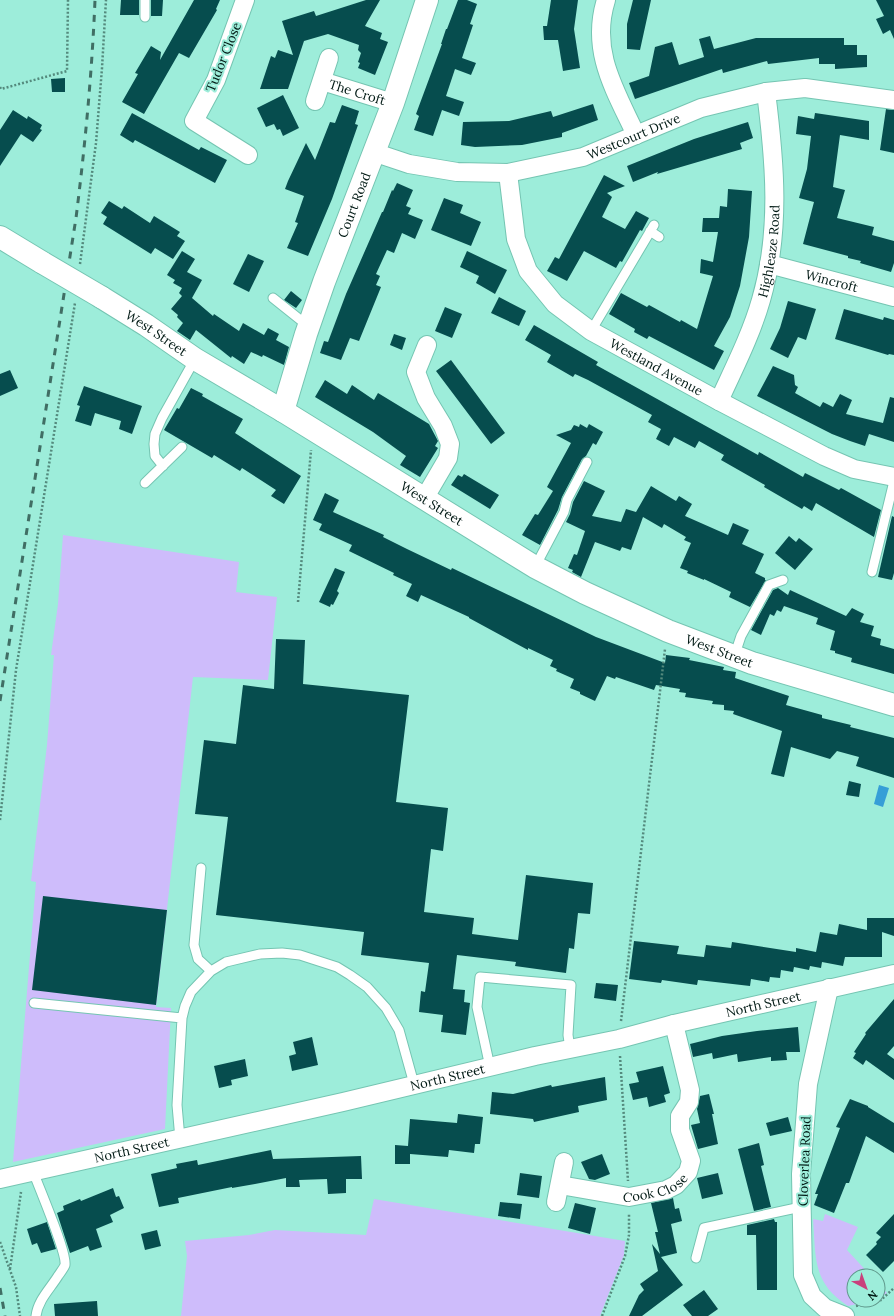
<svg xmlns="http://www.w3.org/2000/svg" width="894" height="1316" font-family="Lora,serif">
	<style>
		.green { fill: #cebcfb }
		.water { fill: #369ed7 }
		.building { fill: #064d4e }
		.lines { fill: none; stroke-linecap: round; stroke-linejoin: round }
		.service-casing { stroke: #75c5b2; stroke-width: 11 }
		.minor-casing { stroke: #75c5b2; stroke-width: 20 }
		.tertiary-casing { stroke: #75c5b2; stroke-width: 24 }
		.path { stroke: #548a7d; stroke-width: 2.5; stroke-dasharray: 2 2; stroke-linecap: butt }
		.service { stroke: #fff; stroke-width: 9 }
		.minor { stroke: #fff; stroke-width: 18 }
		.tertiary { stroke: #fff; stroke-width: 22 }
		.rail { stroke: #406e64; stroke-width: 3; stroke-dasharray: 7 7; stroke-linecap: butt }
		.tertiary-bridge-casing { stroke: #75c5b2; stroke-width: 24; stroke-linecap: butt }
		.tertiary-bridge { stroke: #fff; stroke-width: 22 }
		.labels { text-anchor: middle; stroke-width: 4; stroke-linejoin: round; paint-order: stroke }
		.street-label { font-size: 13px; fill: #011914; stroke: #9dedda }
	</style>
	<rect width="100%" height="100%" fill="#9dedda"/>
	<!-- green -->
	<path class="green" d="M63,535L239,562L236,592L277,597L268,680L193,677L156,1007L171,1008L165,1129L13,1162L36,882L31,881L47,745L54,655H51L58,604Z
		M374,1199L625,1241L624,1255L600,1316H181L187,1256L185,1241L249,1235L275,1230L366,1235Z
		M825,1214L858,1227L847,1250L871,1276H854V1300H875L848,1306C812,1283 816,1257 813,1219L823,1221Z
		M878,1284L887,1293L878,1299Z"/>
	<!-- water -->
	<path class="water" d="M879,785L889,788L883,807L874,804Z"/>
	<!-- building -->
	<path class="building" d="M121,0H139V15H120Z
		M151,0H163L162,16H151Z
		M194,0H220L216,9L217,10L189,58L179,53L144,114L122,102L138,74L135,73L151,46L161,52L160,60Z
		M366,0H380L365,26L382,33L380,39L388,42L375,75L358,68L360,63L358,62L361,53L358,50L359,45L328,34L304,41L288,89H260L271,56L275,58L278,50L293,55L282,21L314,11L316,16Z
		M458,0H467L477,4L470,24L473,25L462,58L476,63L471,75L455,69L446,96L464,102L459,116L442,110L433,136L414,130L419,116L416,114L442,44H441L446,29H447Z
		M551,0H578L574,29L580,68L563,71L558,40H544L543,26H547Z
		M633,0H651L640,50L627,49V24Z
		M876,0H894V39L890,30L883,34L876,19L884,16Z
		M710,36L714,49L756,38H844V45H857V55H867V67L835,69V64H819V58L768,64L767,61L723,73L722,69L635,99L629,83L649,76L655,47L672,42L679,65L704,57L699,39Z
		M65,78V92H52L51,79Z
		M283,95L299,128L283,136L280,129L277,130L274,124L266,127L257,108Z
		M593,104L598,120L562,133V137L522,145L475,147L461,145L463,122L509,121L551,111L553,117Z
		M342,105L359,111L355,124L358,125L332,199L308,256L287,248L298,223L295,222L304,196L285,189L288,181L306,143L315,160L330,122L335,123Z
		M886,109L894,110V153L880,150Z
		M13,110L27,119L28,116L42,125L40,129L42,130L33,142L21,134L0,166V130Z
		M132,113L199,150L201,147L227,160L215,183L135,140L133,143L120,135Z
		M815,113L869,121V140L840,135L833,187L845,190L837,218L874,227L872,235L894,241V263L891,272L860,263L861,261L848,258V256L803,244L814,202L799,198L807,169L811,136L796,134L798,116L814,119Z
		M748,122L753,138L740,143L742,149L657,174L658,172L633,182L627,166L694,139Z
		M604,175L625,186L607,193L612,197L602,217L625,229L636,211L649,218L642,231L640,230L622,262L620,261L616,268L584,251L567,281L547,271L555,257L559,259Z
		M397,183L413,190L406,206L411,208L408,214L423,220L415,239L402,233L394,253L387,250L376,274L380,276L376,285L381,287L359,341L350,338L341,360L320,353L324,341L328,342L346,294L382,212H383L392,190L393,191Z
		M728,189L752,191L749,237L740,286L730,317L714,346L724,351L714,370L649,336L647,339L634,332L635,329L609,314L621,293L647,307L649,305L680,322L681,320L697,329L713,276L700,273L701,259L713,262L718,232H702L703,218H719L720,206L727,207Z
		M444,198L463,205L460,213L481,222L471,246L431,230Z
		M109,201L122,209L124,206L150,223L154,216L180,232L177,236L185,241L173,259L155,248L151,254L103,224L107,217L101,213Z
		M182,251L195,259L187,272L202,280L192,298L213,316L214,314L239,331L243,323L264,335L268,328L279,334L276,340L289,347L284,365L263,355L262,357L251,352L244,364L232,356L231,358L196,330L190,340L177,331L183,323L177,317L178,315L171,309L182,296L179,293L182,288L173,283L175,280L167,275Z
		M467,251L507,270L495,294L476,283L479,276L460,267Z
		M248,254L264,261L249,292L233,284Z
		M291,291L302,300L296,308L284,300Z
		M499,297L526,311L519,326L491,313Z
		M788,301L816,309L806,340L798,337L788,358L770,349L780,328Z
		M445,307L462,314L452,338L435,331Z
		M844,309L883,320L884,317L894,320V355L889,354L888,355L835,339Z
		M534,325L598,362L596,365L758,455L759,452L803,477L805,473L839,490L841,488L881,510L874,537L816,503L812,511L804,506L802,509L764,487L765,485L721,460L724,455L699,441L695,448L674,437L669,446L656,439L661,429L648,422L652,415L588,380L575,374L573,377L547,362L551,355L525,340Z
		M394,334L406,338L402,350L390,345Z
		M451,360L505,433L491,444L436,371Z
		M773,366L794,375L795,385L798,387L795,393L820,407L823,402L833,407L840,394L852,400L846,414L883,423L890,397L894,398V442L869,434L865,446L850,441L832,434L757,396Z
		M10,370L18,388L0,396V374Z
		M325,380L347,394L352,385L374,400L378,393L429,424L438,441L435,446L438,448L420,477L400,465L406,456L373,432L315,397Z
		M84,386L142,406L132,434L119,429L121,421L95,413L91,426L75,421L80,406L77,405Z
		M191,388L203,394L202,396L243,419L235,433L301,476L284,504L271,496L276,490L242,468L240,471L214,455L212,458L164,430L177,408L179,409Z
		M580,424L587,428L589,424L603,432L596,445L593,443L586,456L582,459L562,497L558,510L540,545L522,535L535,514L538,515L553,491L547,487L571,443L556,435L571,430L574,425L579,427Z
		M464,474L499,495L490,509L451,485L458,475L462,477Z
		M584,481L605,491L592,516L621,522L626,509L636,512L651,486L676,501L679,496L692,504L685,516L728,535L733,523L749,530L742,544L764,554L755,573L765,578V580H766L750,607L729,597L731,592L704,579V580L687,573L688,571L680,568L691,543L684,540L686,537L664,524L662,528L643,517L631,550L622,547L620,551L595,542L581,577L572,572L573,570L568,568L574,554L577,555L585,531L566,522L570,514L573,502Z
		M325,493L339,500L333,512L384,535L383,537L407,549L451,570L452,568L596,637L665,663L666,655L690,658L689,660L724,667L723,670L736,672L735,678L789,696L786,705L822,715V718L851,725L850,727L894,738V778L856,766L859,757L837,751L830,759L791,747L784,777L771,774L782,731L733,714L734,711L724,710V705L712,704L713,701L685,697L686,693L679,692L680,689L656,685L654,690L616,677L615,679L607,676L595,701L580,694V692L570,688L574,679L556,671L557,669L550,666L553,660L528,648V650L469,618V617L421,595L418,602L406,596L412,584L393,575L394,573L351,552L349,551L352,545L319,530L322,524L313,520Z
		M892,516L894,517V573L892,580L878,577Z
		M789,536L796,542L799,538L813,549L795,570L775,553Z
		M335,568L345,572L337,591L339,593L333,605L331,604L330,607L319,602Z
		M778,588L788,595L790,590L846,616L852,608L864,614L860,622L874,626L871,636L881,639L880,645L894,649V674L851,662L852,658L835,653V651L830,650L835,631L816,624L818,618L784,606L781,612L777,610L774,616L770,614L761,635L751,630L773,590Z
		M276,639L305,640L303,684L409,695L396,802L448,808L443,851L431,849L424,912L474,918L472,934L518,940L526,875L593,883L590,914L578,913L574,949L569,948L566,973L515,966L516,962L457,955L453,989L465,990L464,1002L470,1003L466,1035L441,1032L443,1015L419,1012L421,991L425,992L429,963L361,955L364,932L216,915L228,817L195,814L204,740L236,744L243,685L274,689Z
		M849,781L861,784L859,797L846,795Z
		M43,896L167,910L156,1005L32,990Z
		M867,918H894V936L882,932V957H845L843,966L822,962L821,968L810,966L809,970L794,967L793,972L781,970L780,978L770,977L769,982L751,979L750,986L698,980L697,985L662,980L661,983L629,979L634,941L679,946L677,954L704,957L706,945L731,948L732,942L796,952V948L816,952L820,932L837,935L839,924L867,930Z
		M596,983L618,985L616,1001L594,998Z
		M894,999V1046L887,1054L894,1059V1080L866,1060L863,1065L853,1058L856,1053L854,1052L866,1034L865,1033Z
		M798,1027L800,1052H786L787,1060L771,1061V1057L738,1062L737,1054L713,1059L712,1053L693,1057L690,1044L722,1036L757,1031Z
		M312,1037L318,1065L292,1071L289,1056L296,1054L293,1042Z
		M245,1059L248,1076L231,1080L232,1085L219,1088L214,1066Z
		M663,1066L670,1093L664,1095L666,1102L649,1107L647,1097L633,1100L629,1084L639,1082L636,1072Z
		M605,1077L607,1100L578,1106L579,1112L534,1122L533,1119L490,1114L492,1092L513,1094L551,1085L552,1087Z
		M709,1094L714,1114H712L718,1144L698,1149L691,1125L700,1123L697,1109L700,1096Z
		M850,1099L868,1106V1107L894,1123V1153L866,1136L849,1183H846L834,1213L814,1205L818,1194H815L840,1128L836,1127Z
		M458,1114L483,1117L480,1144H475L474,1153L449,1150L448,1157L410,1154V1164H395V1145L408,1146L410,1119L457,1123Z
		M788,1117L792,1131L770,1136L766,1123Z
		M759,1143L764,1165L761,1166L771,1207L754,1211L738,1149Z
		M271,1150L273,1159L361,1156L362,1179H346V1193L328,1194L327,1179L299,1180L300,1187H286V1178L255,1184L232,1188V1187L178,1198L179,1203L159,1207L151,1174L177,1168L176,1164L197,1160L198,1165Z
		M602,1154L610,1174L595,1180L589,1179L581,1162Z
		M520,1173L542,1176L539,1198L517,1195Z
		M718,1173L723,1194L702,1199L697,1178Z
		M113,1188L116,1197L119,1196L124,1208L110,1215L113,1222L96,1229L102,1247L90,1251L88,1246L70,1253L57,1213L64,1210L63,1206L80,1199L81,1201Z
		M673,1198L675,1209L679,1208L682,1221L671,1224L677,1253L661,1257L683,1285L642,1316H629L639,1295L644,1290L640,1284L658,1271L652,1244L660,1254L655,1232H658L651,1203Z
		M500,1202L522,1204L520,1219L498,1216Z
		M575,1203L596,1208L590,1234L568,1228Z
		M894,1214V1261L883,1272L866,1255L877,1244L876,1242L881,1237L876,1233Z
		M774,1219L775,1222H777V1290H757L756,1235H747V1225Z
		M47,1222L56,1249L41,1253L37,1243L32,1245L27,1229Z
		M157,1230L161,1246L145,1250L141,1234Z
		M704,1290L718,1309L708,1316H692L683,1305Z
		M97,1301L98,1316H55L54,1304Z"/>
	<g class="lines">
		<defs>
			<path id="service" d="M145,17V0
				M650,231L659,237
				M273,298L308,326
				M591,331L654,225
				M163,466L155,456L154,444L155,434L162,418L195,359
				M145,483L182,447
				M535,567L564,512L567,500L587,462
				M872,572L894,481
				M734,657L741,636L769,585L783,580
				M201,868L194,945L198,959L211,971
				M34,1003L182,1018
				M490,1067L477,1007L480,977L571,985L568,1035L570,1049
				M180,1139L177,1105L182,1018L185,1006L191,992L211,971L226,962L260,954L282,953L300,955L337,967L350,975L367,987L386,1008L399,1030L414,1084
				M33,1171C39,1188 67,1252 65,1265C64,1268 60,1273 58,1276C50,1289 38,1300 36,1316
				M696,1258L704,1228L801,1207"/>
			<g id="minor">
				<path d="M245,0L216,80L194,121L248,155"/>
				<path d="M606,0C590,51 615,90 636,135"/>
				<path id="s1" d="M322,81L393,103"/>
				<path d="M315,101L329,58"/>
				<path id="s2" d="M373,152L409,164L457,172L508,173L583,157L701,108L766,92L805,88L894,100"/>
				<path id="s3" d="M508,173L516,239L528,271L555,304L591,331L719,401L824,456L854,469L894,477"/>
				<path id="s4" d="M769,264L894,297"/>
				<path id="s5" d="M719,401C734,368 751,335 761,300C781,231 775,163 766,92"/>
				<path d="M424,499L448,458L450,444L443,426L426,398L416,372L427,345"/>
				<path d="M829,988L808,1084L801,1174L803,1275L812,1296L825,1308L845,1316"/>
				<path id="s6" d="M0,1179L343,1102L535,1056L619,1039L674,1024L894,974"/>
				<path id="s7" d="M560,1185L629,1197L666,1190L676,1185L688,1172L691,1161L680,1130V1116L689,1102L690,1090L674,1024"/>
				<path d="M556,1202L564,1162"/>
			</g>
			<g id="tertiary">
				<path d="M0,237L43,263"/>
				<path id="s8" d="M101,297L146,325L195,359L283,411L535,567L585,593L668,631L752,663L894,705"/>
				<path id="s9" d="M283,411L306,334L324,282L393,103L427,0"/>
			</g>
		</defs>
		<!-- service casing -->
		<use href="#service" class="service-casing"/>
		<!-- minor casing -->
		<use href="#minor" class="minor-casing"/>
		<!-- tertiary casing -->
		<use href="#tertiary" class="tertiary-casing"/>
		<!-- path -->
		<path class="path" d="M0,87L1,89L67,71L68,0
			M80,264L96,143L102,68L106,0
			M298,602L311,450
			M0,820L16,670L75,303
			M621,1021L665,649
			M620,1056L628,1181
			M0,1242L16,1287L20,1316
			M10,1269L21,1192
			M856,1306L881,1300L894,1288
			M602,1316L625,1256L629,1235V1214"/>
		<!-- service -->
		<use href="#service" class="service"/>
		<!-- minor -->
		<use href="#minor" class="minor"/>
		<!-- tertiary -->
		<use href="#tertiary" class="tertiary"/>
		<!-- rail -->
		<path class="rail" d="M0,701L76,218C85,146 92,73 95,0
			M0,1288L5,1316"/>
		<defs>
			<path id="tertiary-bridge" d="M43,263L101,297"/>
		</defs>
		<!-- tertiary-bridge casing -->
		<use href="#tertiary-bridge" class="tertiary-bridge-casing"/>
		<!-- tertiary-bridge -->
		<use href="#tertiary-bridge" class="tertiary-bridge"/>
	</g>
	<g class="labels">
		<!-- street labels -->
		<g class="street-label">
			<text transform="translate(223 57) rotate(-68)" y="5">Tudor Close</text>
			<text dy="5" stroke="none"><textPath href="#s1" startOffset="37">The Croft</textPath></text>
			<text dy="5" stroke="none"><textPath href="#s2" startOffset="269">Westcourt Drive</textPath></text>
			<text dy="5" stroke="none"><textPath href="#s9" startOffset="218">Court Road</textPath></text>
			<text dy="5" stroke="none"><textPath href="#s5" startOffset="159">Highleaze Road</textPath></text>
			<text dy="5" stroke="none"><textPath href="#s4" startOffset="65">Wincroft</textPath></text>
			<text dy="5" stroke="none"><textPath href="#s8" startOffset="66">West Street</textPath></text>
			<text dy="5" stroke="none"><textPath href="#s3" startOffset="263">Westland Avenue</textPath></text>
			<text dy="5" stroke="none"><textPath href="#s8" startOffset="390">West Street</textPath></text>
			<text dy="5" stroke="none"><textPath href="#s8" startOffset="714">West Street</textPath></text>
			<text dy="5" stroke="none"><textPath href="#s6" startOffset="783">North Street</textPath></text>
			<text dy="5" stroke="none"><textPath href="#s6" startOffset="459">North Street</textPath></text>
			<text dy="5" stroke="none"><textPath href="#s6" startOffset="135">North Street</textPath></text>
			<text transform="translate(804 1161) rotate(-88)" y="5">Cloverlea Road</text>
			<text dy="5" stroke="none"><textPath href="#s7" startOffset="98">Cook Close</textPath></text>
		</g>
	</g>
	<!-- north arrow -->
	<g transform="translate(866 1288) rotate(139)"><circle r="19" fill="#9dedda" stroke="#5f988b"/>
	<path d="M0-3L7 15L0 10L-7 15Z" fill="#c9417c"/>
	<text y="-6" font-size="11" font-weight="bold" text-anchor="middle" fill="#011914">N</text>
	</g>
</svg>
